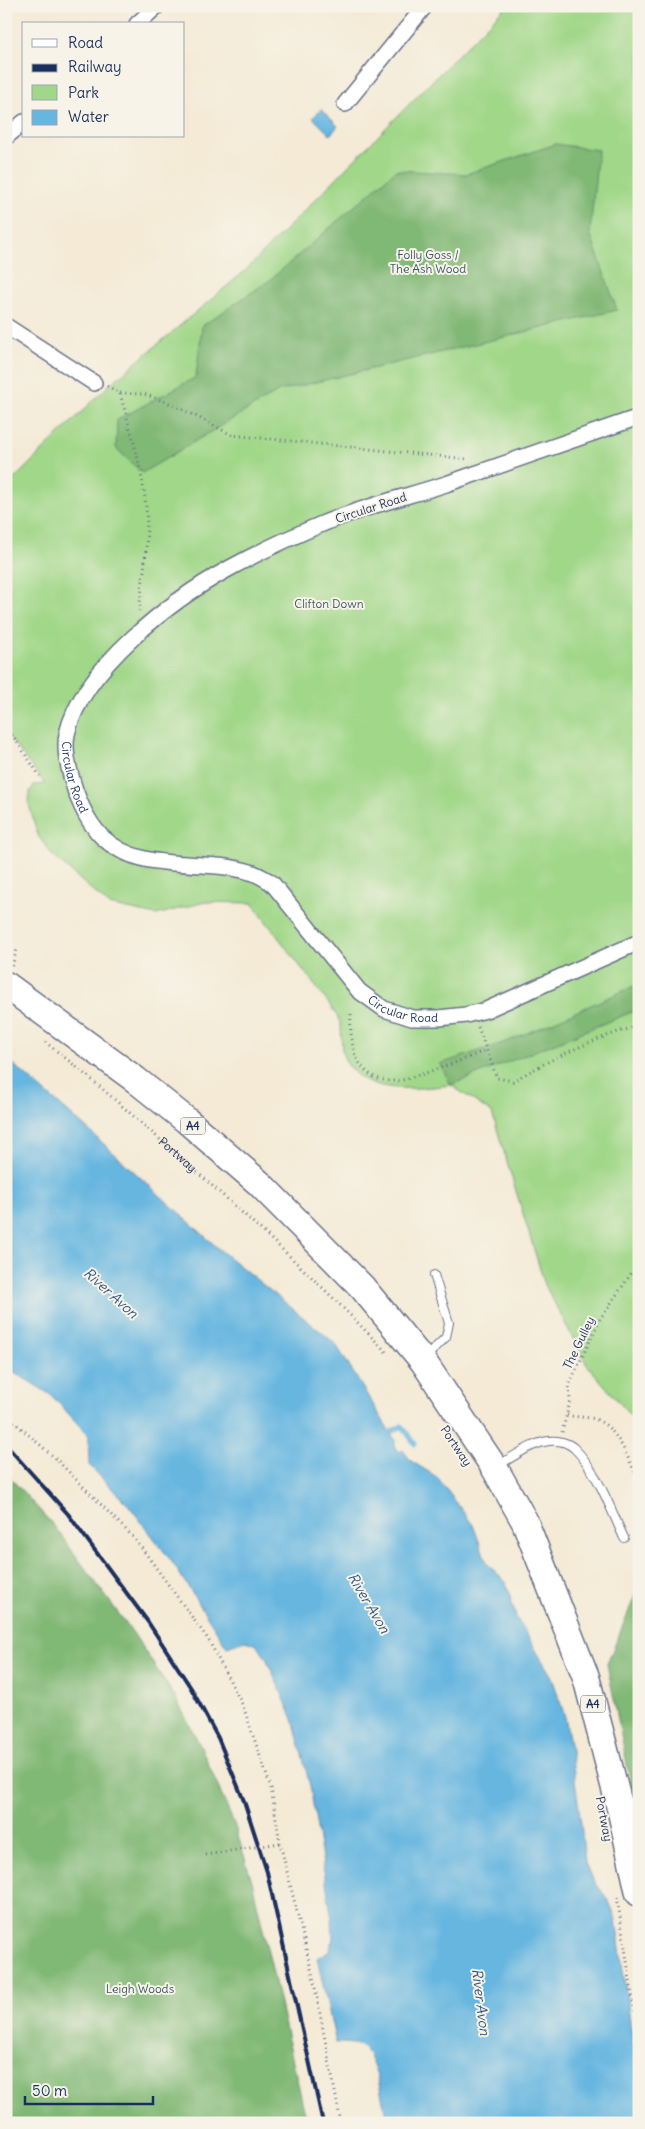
<svg xmlns="http://www.w3.org/2000/svg" width="645" height="2129" font-family="Delius,sans-serif">
	<style>
		.green { fill: #a0d788; stroke: #5e8373 }
		.forest { fill: #80b874; stroke: #4e7469 }
		.water { fill: #66b6e0; stroke: #40729f }
		.lines { fill: none; stroke-linecap: round; stroke-linejoin: round }
		.stream { stroke: #66b6e0; stroke-width: 5 }
		.service-casing { stroke: #677088; stroke-width: 10 }
		.minor-casing { stroke: #677088; stroke-width: 18 }
		.trunk-casing { stroke: #677088; stroke-width: 29 }
		.path { stroke: #677088; stroke-width: 3; stroke-dasharray: 1 4; stroke-linecap: butt }
		.service { stroke: #fff; stroke-width: 8 }
		.minor { stroke: #fff; stroke-width: 15 }
		.trunk { stroke: #fff; stroke-width: 26 }
		.rail { stroke: #1b2f5e; stroke-width: 4 }
		.labels { text-anchor: middle; stroke-width: 4; stroke-linejoin: round; paint-order: stroke }
		.shield { fill: #f7f3e8; stroke: #5d6a87; stroke-width: 1 }
		.shield-label { font-size: 11px; font-weight: bold; fill: #1b2f5e }
		.park-label { font-size: 12px; fill: #3c5968; stroke: #f7f3e8 }
		.street-label { font-size: 12px; fill: #1b2f5e; stroke: #f7f3e8 }
		.water-label { font-size: 14px; font-style: italic; fill: #325885; stroke: #f7f3e8 }
	</style>
	<rect width="100%" height="100%" fill="#f7f3e8"/>
	<filter id="ink" filterUnits="userSpaceOnUse"><feTurbulence type="fractalNoise" baseFrequency=".02" numOctaves="2"/><feDisplacementMap in="SourceGraphic" scale="10" xChannelSelector="R" yChannelSelector="G"/><feConvolveMatrix kernelMatrix="1 2 1 2 8 2 1 2 1" color-interpolation-filters="sRGB"/></filter>
	<filter id="wash" filterUnits="userSpaceOnUse"><feTurbulence type="fractalNoise" baseFrequency=".0096" numOctaves="4" result="noise"/><feDisplacementMap in="SourceGraphic" scale="20" xChannelSelector="R" yChannelSelector="G"/><feGaussianBlur stdDeviation="1.12" result="paint"/><feColorMatrix in="noise" values="0 0 0 0 0 0 0 0 0 0 0 0 0 0 0 0 0 1.4 0 .05"/><feComposite in="paint" operator="in"/></filter>
	<g filter="url(#wash)">
		<rect width="100%" height="100%" fill="#f4ead5"/>
		<!-- green -->
		<path class="green" d="M506,6H639V1425L587,1365L545,1285L492,1113L451,1085C417,1089 356,1097 343,1054C340,1044 343,1030 339,1020C337,1015 332,1009 329,1004L252,903L205,902L156,915L109,905L53,856L38,836L28,801L30,792L34,785L45,784L6,733V487L107,387L246,270Z"/>
		<!-- forest -->
		<path class="forest" d="M556,144L598,150L590,233L617,310L279,391L142,473L116,448L117,420L196,377L202,326L270,280L396,170L466,174Z
			M639,984V1009L451,1085L440,1064L509,1041Z
			M6,1473L54,1526L133,1633L175,1697L201,1747L235,1826L252,1881L307,2123H6Z
			M639,1586V1825L607,1664Z"/>
		<!-- water -->
		<path class="water" d="M321,109L338,126L330,135L313,118Z
			M6,1058L85,1127L220,1250L335,1343L395,1440V1445L399,1452L403,1450L411,1461L437,1477L473,1525L487,1563L506,1582L516,1617L552,1677L565,1717L570,1744L581,1823L585,1863L591,1877L609,1901L616,1919L639,2087V2123H388C383,2106 376,2053 360,2046C353,2043 343,2043 336,2043L317,1958L330,1950L333,1938L332,1919L310,1786L293,1719L266,1658L257,1645L245,1641L227,1647L172,1562L130,1507L89,1465L88,1435L51,1395L6,1367Z"/>
		<g class="lines">
			<!-- stream -->
			<path class="stream" d="M391,1432L402,1426L415,1444"/>
		</g>
	</g>
	<g filter="url(#ink)">
		<g class="lines">
			<defs>
				<path id="service" d="M426,1357L446,1337L449,1323L434,1275
					M497,1466C512,1458 531,1443 549,1441C557,1440 567,1442 574,1448C597,1470 611,1510 624,1538"/>
				<g id="minor">
					<path d="M137,24L157,6"/>
					<path d="M345,104L425,6"/>
					<path d="M6,137L24,122"/>
					<path d="M6,326L94,383"/>
					<path id="s2" d="M639,417C575,439 511,462 446,484C405,497 362,507 322,524C291,537 259,552 230,568C173,599 82,668 67,734C65,745 67,761 70,772C75,794 86,821 102,837C142,875 202,857 250,872C258,874 265,879 272,883L359,991L384,1009L412,1018H439L466,1015L486,1010L639,942"/>
				</g>
				<path id="trunk" d="M6,985L136,1080L186,1120L259,1183L362,1287L423,1361L494,1467L525,1522L586,1677L621,1812L639,1893"/>
			</defs>
			<!-- service casing -->
			<use href="#service" class="service-casing"/>
			<!-- minor casing -->
			<use href="#minor" class="minor-casing"/>
			<!-- trunk casing -->
			<use href="#trunk" class="trunk-casing"/>
			<!-- path -->
			<g class="path">
				<path d="M107,386L120,393L144,394L174,405L232,435L467,459"/>
				<path d="M120,394C131,431 142,468 146,507C149,542 143,577 139,611"/>
				<path d="M6,726L40,776"/>
				<path d="M12,966L17,949"/>
				<path d="M351,1014C349,1045 356,1082 395,1081C404,1081 414,1076 422,1074C444,1067 465,1059 487,1050"/>
				<path d="M478,1027L497,1078L513,1081C549,1060 598,1036 639,1026"/>
				<path id="s1" d="M45,1042C92,1078 135,1118 180,1157C251,1220 321,1283 386,1352"/>
				<path d="M6,1415L55,1458L135,1539L208,1639L243,1706L271,1788L280,1843L313,1977L341,2123"/>
				<path d="M567,1415C577,1418 588,1416 597,1420C619,1429 629,1462 639,1481"/>
				<path d="M562,1432L570,1402L569,1385L600,1319L639,1262"/>
				<path d="M205,1855L280,1843"/>
				<path d="M617,1897L639,2038"/>
			</g>
			<!-- service -->
			<use href="#service" class="service"/>
			<!-- minor -->
			<use href="#minor" class="minor"/>
			<!-- trunk -->
			<use href="#trunk" class="trunk"/>
			<!-- rail -->
			<path class="rail" d="M6,1445L68,1514L148,1622L191,1688L218,1738L244,1801L267,1872L323,2123"/>
		</g>
	</g>
	<g class="labels">
		<!-- shield labels -->
		<g class="shield">
			<rect x="180.5" y="1117.5" width="25" height="17" rx="4"/>
			<rect x="580.5" y="1695.5" width="25" height="17" rx="4"/>
		</g>
		<g class="shield-label">
			<text x="193" y="1130">A4</text>
			<text x="593" y="1708">A4</text>
		</g>
		<!-- park labels -->
		<g class="park-label">
			<text x="428" y="259">Folly Goss /<tspan x="428" dy="14">The Ash Wood</tspan></text>
			<text x="329" y="608">Clifton Down</text>
			<text x="140" y="1993">Leigh Woods</text>
		</g>
		<!-- street labels -->
		<g class="street-label">
			<text transform="translate(371 508) rotate(-18)" y="4">Circular Road</text>
			<text dy="4" stroke="none"><textPath href="#s2" startOffset="719">Circular Road</textPath></text>
			<text dy="4" stroke="none"><textPath href="#s2" startOffset="1154">Circular Road</textPath></text>
			<text dy="4" stroke="none"><textPath href="#s1" startOffset="174">Portway</textPath></text>
			<text transform="translate(579 1343) rotate(-64)" y="4">The Gulley</text>
			<text transform="translate(456 1446) rotate(56)" y="4">Portway</text>
			<text transform="translate(604 1819) rotate(79)" y="4">Portway</text>
		</g>
		<!-- water labels -->
		<g class="water-label">
			<text transform="translate(111 1293) rotate(42)" y="5">River Avon</text>
			<text transform="translate(369 1603) rotate(59)" y="5">River Avon</text>
			<text transform="translate(481 2002) rotate(83)" y="5">River Avon</text>
		</g>
	</g>
	<!-- margin -->
	<rect width="645" height="2129" fill="none" stroke="#f7f3e8" stroke-width="25"/>
	<!-- legend -->
	<rect x="22" y="22" width="162" height="115" fill="#f7f3e8" stroke="#9fa5b1"/>
	<rect x="32" y="39" width="25" height="8" fill="#ffffff" stroke="#9fa5b1"/>
	<text x="68" y="48" font-size="15" fill="#1b2f5e">Road</text>
	<rect x="32" y="64" width="25" height="8" fill="#1b2f5e" stroke="#9fa5b1"/>
	<text x="68" y="72" font-size="15" fill="#1b2f5e">Railway</text>
	<rect x="32" y="85" width="25" height="15" fill="#a0d788" stroke="#9fa5b1"/>
	<text x="68" y="98" font-size="15" fill="#1b2f5e">Park</text>
	<rect x="32" y="110" width="25" height="15" fill="#66b6e0" stroke="#9fa5b1"/>
	<text x="68" y="122" font-size="15" fill="#1b2f5e">Water</text>
	<!-- scale -->
	<path d="M25 2096v8h128v-8" fill="none" stroke="#1b2f5e" stroke-width="2.5"/>
	<text x="32" y="2096" font-size="15" fill="#1b2f5e" stroke="#f7f3e8" stroke-width="4" paint-order="stroke">50 m</text>
</svg>
